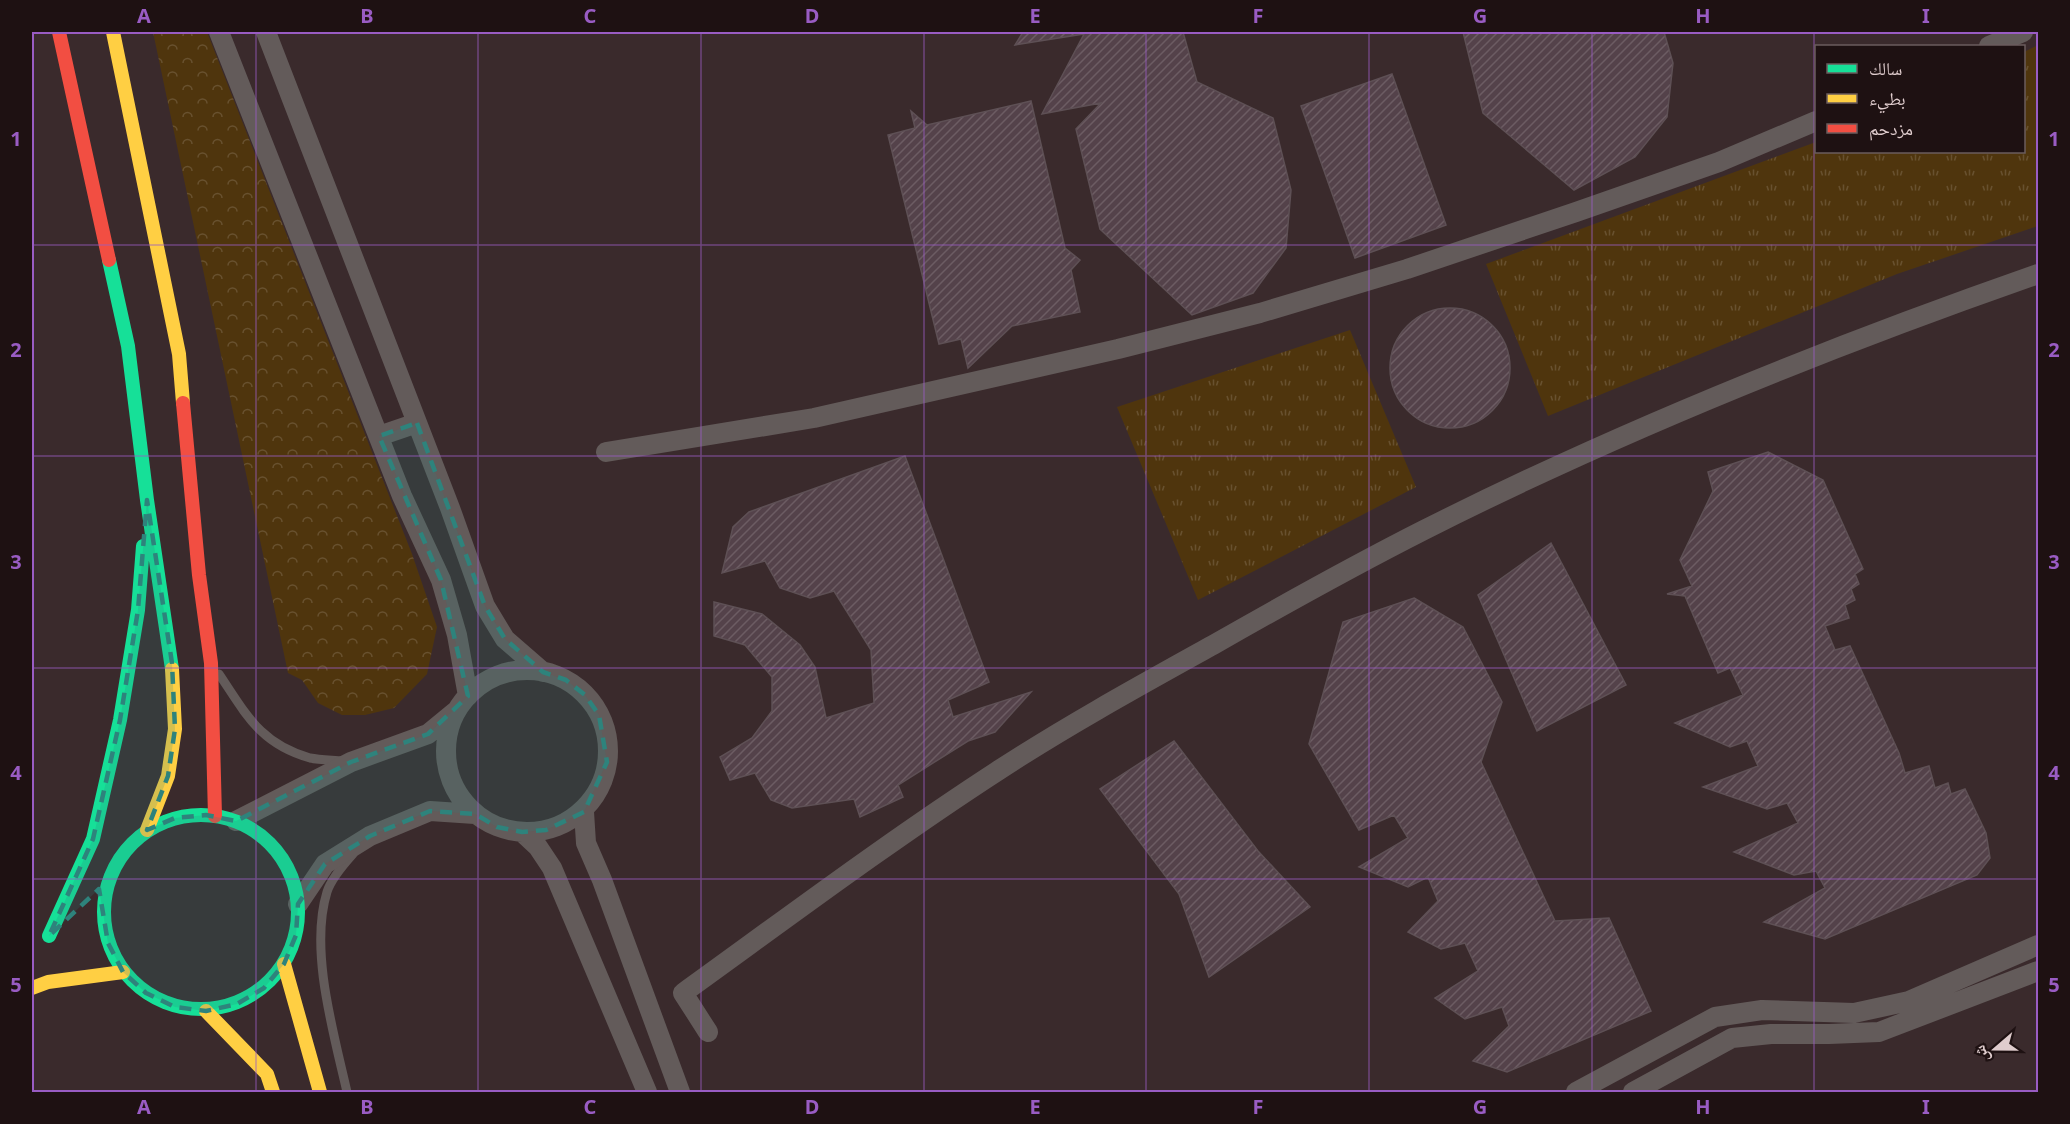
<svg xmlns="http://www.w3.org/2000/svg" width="2070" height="1124" font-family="'Noto Sans','Noto Naskh Arabic',sans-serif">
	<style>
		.grass { fill: url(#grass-tufts) }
		.forest { fill: url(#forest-crowns) }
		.building { fill: url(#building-hatch); stroke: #5e5055; stroke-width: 1.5 }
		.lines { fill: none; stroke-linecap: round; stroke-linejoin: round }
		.lane { stroke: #635b5a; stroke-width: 9 }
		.street { stroke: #635b5a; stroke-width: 20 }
		.fast { stroke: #16e098; stroke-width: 14 }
		.slow { stroke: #ffcf43; stroke-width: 14 }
		.jam { stroke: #f24e42; stroke-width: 14 }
		.marked { fill: #2e837c; fill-opacity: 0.2; stroke: #2e837c; stroke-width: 4.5; stroke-dasharray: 12 8; stroke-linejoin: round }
		.grid { fill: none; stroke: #995cc3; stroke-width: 1.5; stroke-opacity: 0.55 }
		.neatline { fill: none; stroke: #995cc3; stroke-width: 2 }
		.grid-label { font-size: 20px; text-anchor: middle; font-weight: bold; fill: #995cc3 }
	</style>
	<defs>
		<pattern id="grass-tufts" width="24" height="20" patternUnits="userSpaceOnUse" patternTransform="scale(1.5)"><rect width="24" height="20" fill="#4f350d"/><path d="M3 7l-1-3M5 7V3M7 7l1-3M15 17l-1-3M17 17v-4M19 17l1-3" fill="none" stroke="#68512f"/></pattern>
		<pattern id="forest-crowns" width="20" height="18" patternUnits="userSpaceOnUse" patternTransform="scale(1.5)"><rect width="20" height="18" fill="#4f350d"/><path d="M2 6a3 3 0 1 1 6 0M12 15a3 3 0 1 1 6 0" fill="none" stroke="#68512f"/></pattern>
		<pattern id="building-hatch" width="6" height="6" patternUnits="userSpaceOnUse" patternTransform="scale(1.5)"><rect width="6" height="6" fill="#54424a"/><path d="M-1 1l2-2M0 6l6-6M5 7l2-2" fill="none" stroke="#6c5c63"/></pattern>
	</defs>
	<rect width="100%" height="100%" fill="#3a2a2c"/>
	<!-- grass -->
	<path class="grass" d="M2038,45V226L1897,274L1548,416L1486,264L1816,142V152H2024V52Z
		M1350,330L1416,487L1198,600L1117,407Z"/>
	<!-- forest -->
	<path class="forest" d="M153,32H207L412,554L437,627L427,674L394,708L365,715H342L318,703L302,680L288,673Z"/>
	<!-- building -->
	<path class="building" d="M1023,32H1183L1197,82L1273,118L1291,190L1286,248L1253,293L1192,315L1100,229L1076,129L1101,103L1042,114L1084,34L1015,45Z
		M1463,32H1664L1673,63L1667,117L1635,157L1574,190L1483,113Z
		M1392,74L1446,225L1355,258L1301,106Z
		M1031,101L1065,248L1080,260L1071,270L1080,312L1012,326L968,368L961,339L939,344L888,135L915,128L911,111L927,125Z
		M1390 368a60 60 0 1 1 120 0a60 60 0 1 1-120 0Z
		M1768,452L1823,480L1863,569L1855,574L1859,584L1851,589L1855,600L1845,605L1849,618L1825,626L1835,650L1850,646L1899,753L1905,773L1929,766L1935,788L1948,783L1951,794L1965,789L1986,833L1990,858L1977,875L1825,939L1764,922L1825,888L1816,871L1794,875L1734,852L1798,823L1787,803L1767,809L1703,787L1758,766L1747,741L1730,747L1675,723L1743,695L1730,668L1718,673L1685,596L1667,594L1692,586L1680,560L1713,491L1708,472Z
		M905,456L989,682L948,700L953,717L1031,692L995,732L968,741L898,785L903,797L860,817L854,799L792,808L771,800L755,773L730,780L720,757L752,738L772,711V677L745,645L714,636V602L762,614L800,645L815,667L826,718L874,703L871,650L834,591L810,598L780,588L765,561L722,573L733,527L749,512Z
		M1551,543L1626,685L1537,731L1478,595Z
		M1414,598L1463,627L1502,702L1481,762L1555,921L1609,918L1651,1011L1507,1072L1473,1061L1509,1026L1502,1007L1465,1019L1435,998L1478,971L1465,943L1441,949L1408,932L1438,901L1428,877L1408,887L1359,867L1408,838L1394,815L1359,830L1309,744L1343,622Z
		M1174,741L1258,851L1310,907L1209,977L1179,894L1100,789Z"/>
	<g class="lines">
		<!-- lane -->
		<path class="lane" d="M219,674C246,714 260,744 310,758C320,760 332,760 343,761
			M347,1092C334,1034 309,950 327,892C331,879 344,864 353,854"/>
		<!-- street -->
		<path class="street" d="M219,32L402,496L441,580L457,635L468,696
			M266,32L450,508L485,606L505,639L543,672
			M1989,46L2023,32
			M379,436L417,423
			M606,452L814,418L1118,349L1260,313L1407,269L1576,212L1719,162L1816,121
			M446 751a81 81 0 1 1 162 0a81 81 0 1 1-162 0Z
			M584,812L586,843L602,880L680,1092
			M236,821L351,762L428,734L456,711
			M522,832L538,847L552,868L647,1092
			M298,904L325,864L370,836L430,811L475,814
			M708,1032L683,993C787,918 891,840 999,770C1068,725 1141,685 1213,645C1283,605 1353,566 1424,530C1622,430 1829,347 2038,274
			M1576,1092L1715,1017L1762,1010L1854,1013L1909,1001L2038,945
			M1633,1092L1732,1038L1771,1034H1829L1879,1032L2038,971"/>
		<!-- fast -->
		<path class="fast" d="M109,260L128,346L147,500L172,669
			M104 912a97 97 0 1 1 194 0a97 97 0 1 1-194 0Z
			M49,936L93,839L120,720L138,610L143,546"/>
		<!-- slow -->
		<path class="slow" d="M113,32L179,354L183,403
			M147,830L168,776L175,729L172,669
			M284,964L320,1092
			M32,988L48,982L123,972
			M206,1011L267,1074L273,1092"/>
		<!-- jam -->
		<path class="jam" d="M59,32L109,260
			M183,403L199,575L211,663L215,816"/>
	</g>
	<!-- marked area -->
	<path class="marked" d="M417,423L485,606L505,639L543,672L566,680L585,695L599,715L607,762L584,812L546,830L522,832L497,827L475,814L430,811L370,836L325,864L298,904L296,935L284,964L264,988L237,1004L206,1011L175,1007L146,993L123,972L108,943L99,889L49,936L93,839L120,720L138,610L147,500L172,663L175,729L168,776L147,830L175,818L206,815L236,821L351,762L428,734L468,696L441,580L379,436Z"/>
	<!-- grid -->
	<path class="grid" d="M256,32V1092M478,32V1092M701,32V1092M924,32V1092M1146,32V1092M1369,32V1092M1592,32V1092M1814,32V1092M32,245H2038M32,456H2038M32,668H2038M32,879H2038"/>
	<!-- border -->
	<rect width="2070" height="1124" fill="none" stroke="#1e1112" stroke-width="66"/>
	<!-- legend -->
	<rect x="1815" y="45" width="210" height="108" fill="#1e1112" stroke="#6b5c5d" stroke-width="1.5"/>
	<rect x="1827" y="64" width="30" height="9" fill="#16e098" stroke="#6b5c5d" stroke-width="1.5"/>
	<text x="1869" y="75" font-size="18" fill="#dfcccd">سالك</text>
	<rect x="1827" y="94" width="30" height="9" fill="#ffcf43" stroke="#6b5c5d" stroke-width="1.5"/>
	<text x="1869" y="105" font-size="18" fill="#dfcccd">بطيء</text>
	<rect x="1827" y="124" width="30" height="9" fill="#f24e42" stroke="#6b5c5d" stroke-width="1.5"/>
	<text x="1869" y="135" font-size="18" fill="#dfcccd">مزدحم</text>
	<!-- north arrow -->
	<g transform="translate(1995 1049) rotate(250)" stroke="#1e1112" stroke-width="4.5" paint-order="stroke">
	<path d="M0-4.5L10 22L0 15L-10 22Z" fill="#dfcccd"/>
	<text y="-9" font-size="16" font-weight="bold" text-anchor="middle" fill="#dfcccd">ش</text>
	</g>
	<rect x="33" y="33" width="2004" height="1058" class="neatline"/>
	<g class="grid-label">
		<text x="144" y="23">A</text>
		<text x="367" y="23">B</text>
		<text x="590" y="23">C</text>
		<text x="812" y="23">D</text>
		<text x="1035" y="23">E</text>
		<text x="1258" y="23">F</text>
		<text x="1480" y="23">G</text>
		<text x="1703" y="23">H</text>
		<text x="1926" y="23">I</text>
		<text x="16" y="146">1</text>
		<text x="2054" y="146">1</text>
		<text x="16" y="357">2</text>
		<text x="2054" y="357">2</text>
		<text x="16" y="569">3</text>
		<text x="2054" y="569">3</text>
		<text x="16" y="780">4</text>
		<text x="2054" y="780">4</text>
		<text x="16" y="992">5</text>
		<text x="2054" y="992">5</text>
		<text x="144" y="1114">A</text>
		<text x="367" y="1114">B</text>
		<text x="590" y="1114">C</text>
		<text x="812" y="1114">D</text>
		<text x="1035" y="1114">E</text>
		<text x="1258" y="1114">F</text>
		<text x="1480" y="1114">G</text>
		<text x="1703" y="1114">H</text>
		<text x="1926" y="1114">I</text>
	</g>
</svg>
